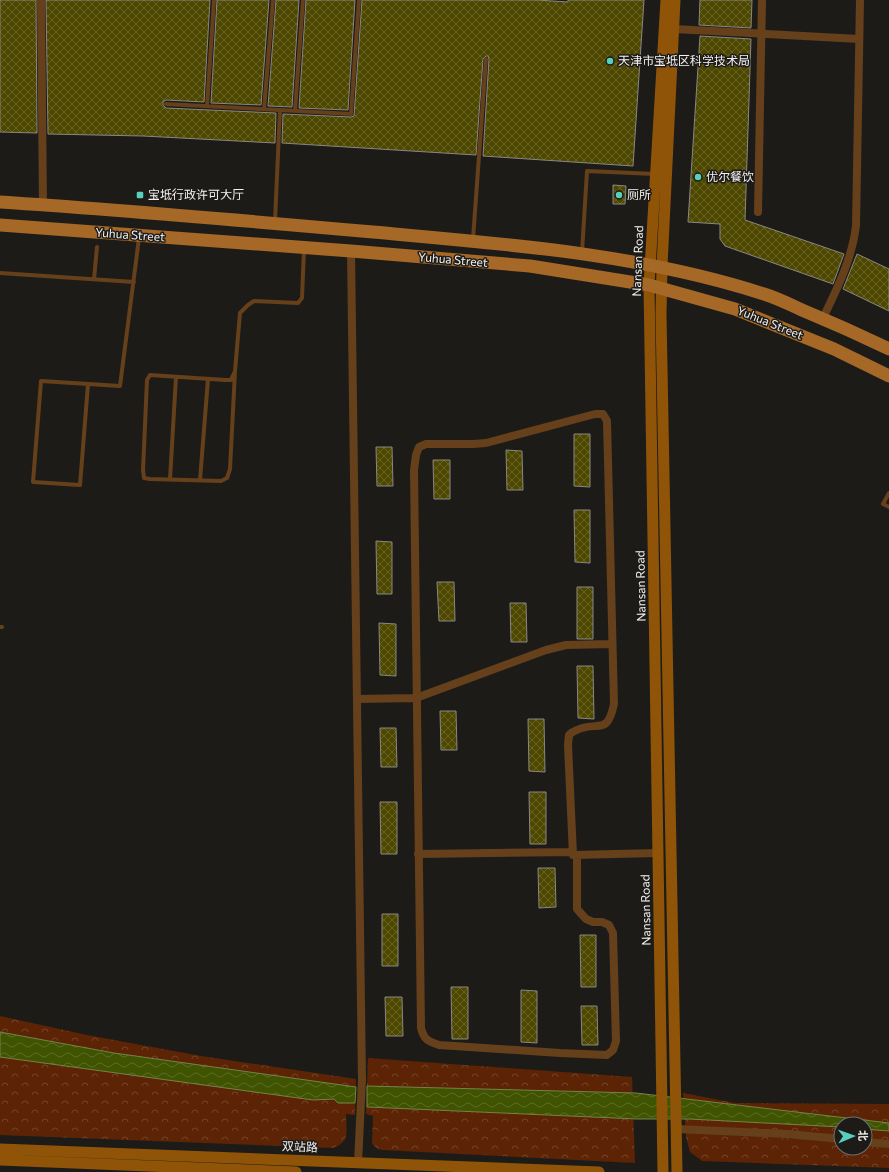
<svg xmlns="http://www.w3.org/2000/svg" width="889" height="1172" font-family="Commissioner,'Noto Sans SC',sans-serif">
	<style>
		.park { fill: url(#park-crowns); fill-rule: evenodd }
		.water { fill: url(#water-waves); stroke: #758348 }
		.building { fill: url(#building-cross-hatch); stroke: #888883 }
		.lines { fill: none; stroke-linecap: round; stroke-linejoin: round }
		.lane { stroke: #65401a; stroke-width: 4 }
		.street { stroke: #65401a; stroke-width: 8 }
		.secondary { stroke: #8f5407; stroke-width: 11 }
		.primary { stroke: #a56826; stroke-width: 13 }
		.poi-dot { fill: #58cebf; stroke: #1d1b18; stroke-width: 1.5 }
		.labels { text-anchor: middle; stroke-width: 3; stroke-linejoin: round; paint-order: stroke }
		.poi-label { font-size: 12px; fill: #f4f2f0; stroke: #1d1b18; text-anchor: start }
		.street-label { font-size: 12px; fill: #f4f2f0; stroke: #1d1b18 }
	</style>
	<defs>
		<pattern id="park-crowns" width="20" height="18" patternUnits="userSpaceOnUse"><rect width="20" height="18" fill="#5c2304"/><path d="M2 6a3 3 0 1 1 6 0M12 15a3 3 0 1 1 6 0" fill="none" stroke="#744329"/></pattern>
		<pattern id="water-waves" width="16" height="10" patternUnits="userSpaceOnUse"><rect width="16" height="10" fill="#3f5300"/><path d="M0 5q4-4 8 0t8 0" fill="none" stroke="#5b6c26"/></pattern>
		<pattern id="building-cross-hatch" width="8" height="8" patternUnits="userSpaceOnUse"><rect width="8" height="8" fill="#4d4700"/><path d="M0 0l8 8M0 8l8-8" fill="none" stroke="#676226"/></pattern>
	</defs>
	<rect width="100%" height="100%" fill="#1d1b18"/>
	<!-- park -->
	<path class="park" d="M0,1016L87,1035L201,1056L356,1079L355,1115L346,1114C346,1132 351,1141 333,1148L0,1135Z
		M368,1058L632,1077L635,1163L383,1150L378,1149L372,1144L373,1116L366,1114Z
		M683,1093L735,1103L889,1104V1168L702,1161L690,1152L686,1137ZM841,1124H865V1148H841Z"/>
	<!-- water -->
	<path class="water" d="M0,1032L114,1053L356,1087L355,1103H338L334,1099L313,1100L0,1057Z
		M367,1086L636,1093L889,1123V1131L865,1129V1124H841V1127L689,1119H637L367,1107Z"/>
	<!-- building -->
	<path class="building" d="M0,0H36L37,133L0,132Z
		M46,0H210L204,102L166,100L163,102V105L166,108L276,113L275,143L143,136L48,134Z
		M217,0H269L261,105L211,103Z
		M276,0H299L292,107L268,106Z
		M306,0H355L348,110L299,108Z
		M362,0H537L568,2V0H644L633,166L483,156L489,59L488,56H486L483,59L476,155L282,143L283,114L351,117L354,116Z
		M700,0H752L751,28L699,25Z
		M700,36L751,39L745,220L844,254L833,284L725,246L720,239V224L688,222Z
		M613,185L626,186L625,204H613Z
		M857,254L889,269V311L843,289Z
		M574,434H590V487L574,486Z
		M376,447H392L393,486H377Z
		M506,450L522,451L523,490H507Z
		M433,460H450V499H434Z
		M574,510H590V563L575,562Z
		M376,541L392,542V594H377Z
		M437,582H454L455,621H439Z
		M577,587H593V639H577Z
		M510,603H526L527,642H511Z
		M379,623L396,624V676L380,675Z
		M577,666H593L594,719L578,718Z
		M440,711H456L457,750H441Z
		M528,719H544L545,772L529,771Z
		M380,728H396L397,767H381Z
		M529,792H546V844H530Z
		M380,802H397V854H381Z
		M538,868H555L556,907L539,908Z
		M382,914H398V966H382Z
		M580,935H596V987H581Z
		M451,987H468V1039H452Z
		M521,990L537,991V1043L521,1042Z
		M385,997H402L403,1036H386Z
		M581,1006H597L598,1045H582Z"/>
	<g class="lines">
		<!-- lane -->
		<path class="lane" d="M166,104L280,110
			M207,106L214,0
			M264,109L273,0
			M295,111L303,0
			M275,221L280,110L351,114L359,0
			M473,239L486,59
			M582,252L587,171L655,174
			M0,273L134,282
			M94,279L97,247
			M235,371L230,469L227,478L221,481L150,479L144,478L143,470L147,380L150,375L225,380H231L235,371L240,313L248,305L254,301L298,303L302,298L304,249
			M88,384L80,485L33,482L41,381L120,386L139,238
			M170,479L176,377
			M200,480L208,379
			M889,493L883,504L889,507
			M0,627H2"/>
		<!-- street -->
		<path class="street" d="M41,0L43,205
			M674,29L859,39
			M758,212L762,0
			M351,251L362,1080L358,1163
			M823,318C837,289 852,259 856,226L860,0
			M357,699L416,698L546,650L566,645L612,644
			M418,854L573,852
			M577,855V909L586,919L593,922H602L609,925L613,933L616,1041L613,1050L607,1055L560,1053L439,1045C428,1041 424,1040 421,1028L414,470L416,455L419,447L426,444H473L486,443L595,414H603L607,421L614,704C607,737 598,720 577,730C574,731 571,733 569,735L568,745L573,855L658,853
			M677,1129L788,1134L841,1139
			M865,1142L889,1144"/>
		<!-- secondary -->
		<path class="secondary" d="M675,0L662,266L661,314L677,1172
			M0,1149L599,1172
			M0,1160L296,1172
			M663,1172L649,285L666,0"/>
		<!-- primary -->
		<path class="primary" d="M0,202C124,210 249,221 373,232C504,244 637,253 764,294C777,298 789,304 802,310C831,322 860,335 889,349
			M0,225L351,251L530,266L649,285L735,309L834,349L889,376"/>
	</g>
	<!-- markers -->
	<g class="poi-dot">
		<circle cx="610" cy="61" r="4"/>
		<circle cx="698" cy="177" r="4"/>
		<rect x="136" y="191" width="8" height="8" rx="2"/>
		<circle cx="619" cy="195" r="4"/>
	</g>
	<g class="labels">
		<!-- poi labels -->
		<g class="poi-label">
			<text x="618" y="65">天津市宝坻区科学技术局</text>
			<text x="706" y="181">优尔餐饮</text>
			<text x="148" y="199">宝坻行政许可大厅</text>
			<text x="627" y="199">厕所</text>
		</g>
		<!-- street labels -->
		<g class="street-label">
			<text transform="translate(130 235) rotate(4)" y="4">Yuhua Street</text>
			<text transform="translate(453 260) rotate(5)" y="4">Yuhua Street</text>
			<text transform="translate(638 261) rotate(-88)" y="4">Nansan Road</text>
			<text transform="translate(770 323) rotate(22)" y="4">Yuhua Street</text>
			<text transform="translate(641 586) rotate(-91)" y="4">Nansan Road</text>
			<text transform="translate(646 910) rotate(-91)" y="4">Nansan Road</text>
			<text transform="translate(300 1147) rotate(2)" y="4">双站路</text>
		</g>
	</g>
	<!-- north arrow -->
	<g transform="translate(853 1136) rotate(88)"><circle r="19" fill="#1d1b18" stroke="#73716e"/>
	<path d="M0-3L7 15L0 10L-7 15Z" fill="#58cebf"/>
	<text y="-6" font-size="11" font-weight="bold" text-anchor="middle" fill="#f4f2f0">北</text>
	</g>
</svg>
